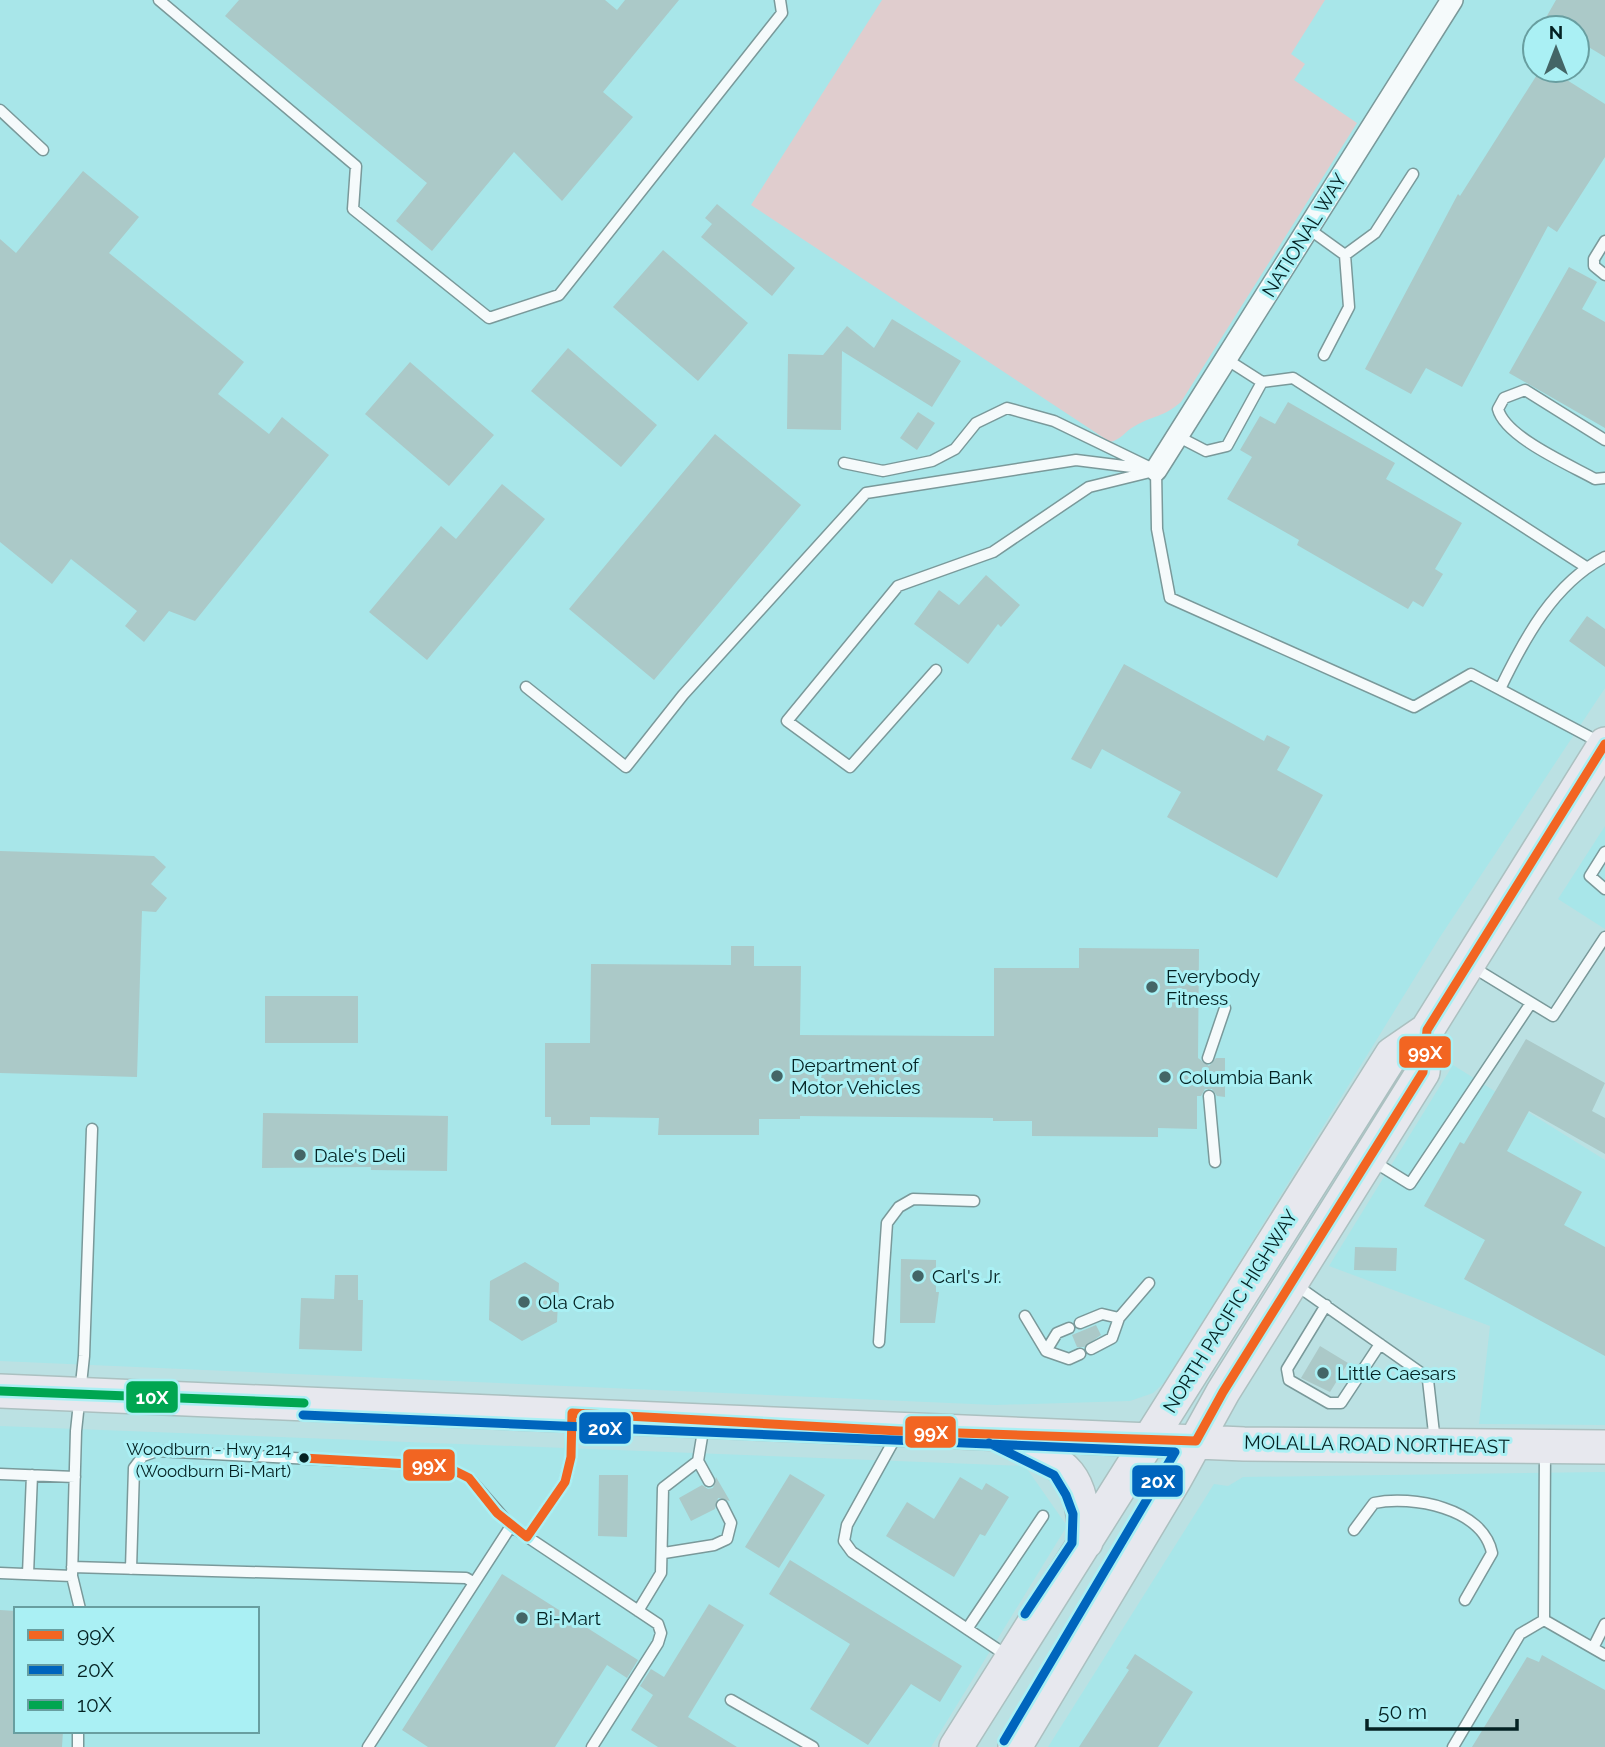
<svg xmlns="http://www.w3.org/2000/svg" width="1605" height="1747" font-family="Raleway,sans-serif">
	<style>
		.built { fill: #a8e6e9; fill-rule: evenodd }
		.green { fill: #e0cdce }
		.building { fill: #abc9c8 }
		.lines { fill: none; stroke-linecap: round; stroke-linejoin: round }
		.service-casing { stroke: #7a999a; stroke-width: 13 }
		.minor-casing { stroke: #7a999a; stroke-width: 24 }
		.primary-casing { stroke: #abc0c0; stroke-width: 36 }
		.service { stroke: #f5fafb; stroke-width: 10 }
		.minor { stroke: #f5fafb; stroke-width: 21 }
		.primary { stroke: #e7e8ee; stroke-width: 33 }
		.bus-1-casing { stroke: #aaf0f4; stroke-width: 14 }
		.bus-2-casing { stroke: #aaf0f4; stroke-width: 14 }
		.bus-3-casing { stroke: #aaf0f4; stroke-width: 14 }
		.bus-1 { stroke: #f26522; stroke-width: 9 }
		.bus-2 { stroke: #0065bd; stroke-width: 9 }
		.bus-3 { stroke: #00a651; stroke-width: 9 }
		.poi-dot { fill: #446566; stroke: #aaf0f4; stroke-width: 2.5 }
		.bus-dot { fill: #042223; stroke: #aaf0f4; stroke-width: 2.5 }
		.labels { text-anchor: middle; stroke-width: 6; stroke-linejoin: round; paint-order: stroke }
		.bus-label { font-size: 17px; fill: #042223; stroke: #aaf0f4; text-anchor: end }
		.street-label { font-size: 19px; fill: #042223; stroke: #aaf0f4 }
		.poi-label { font-size: 19px; fill: #042223; stroke: #aaf0f4; text-anchor: start }
		.line-badge { stroke: #aaf0f4; stroke-width: 2.5 }
		.badge-label { font-size: 19px; text-anchor: middle; font-weight: bold; fill: #fff }
	</style>
	<rect width="100%" height="100%" fill="#bbe1e3"/>
	<!-- built -->
	<path class="built" d="M0,0H1605V688L1440,937L1166,1381L1153,1393L1130,1401L995,1405L0,1361ZM1535,28H1577V70H1535Z
		M1605,826V929L1558,899Z
		M1453,1065L1605,1160V1425L1479,1424L1490,1326L1329,1266Z
		M0,1426L1025,1466L1067,1526L931,1747H0ZM16,1609H257V1731H16Z
		M1605,1472V1747H1048L1214,1484L1228,1486L1243,1477Z"/>
	<!-- green -->
	<path class="green" d="M882,0H1325L1291,54L1305,64L1294,80L1357,123L1181,402C1162,418 1154,415 1135,426C1125,431 1121,440 1110,442L751,205Z"/>
	<!-- building -->
	<path class="building" d="M239,0H605L617,10L625,0H679L603,92L633,117L562,201L514,152L432,251L396,221L427,183L225,16Z
		M1556,0H1605V57L1577,40V28H1556L1544,21Z
		M1540,70H1551L1605,104V157L1557,232L1548,226L1462,387L1426,368L1411,394L1365,369L1458,194L1460,196Z
		M83,171L139,217L109,253L244,362L218,394L269,434L282,417L329,455L195,621L169,611L144,642L125,626L137,611L71,559L52,584L0,542V239L16,253Z
		M717,204L795,268L772,296L701,237L712,224L705,218Z
		M663,250L748,323L698,381L613,307Z
		M1569,267L1597,282L1582,309L1605,322V428L1509,373Z
		M892,319L961,361L932,407L842,351L841,430L787,429L788,354L823,355L847,326L874,348Z
		M568,348L657,425L621,467L531,391Z
		M410,362L494,435L449,486L365,414Z
		M1288,402L1395,463L1386,479L1462,523L1435,569L1443,574L1423,607L1413,601L1408,609L1297,545L1299,540L1227,499L1252,457L1240,450L1260,416L1275,424Z
		M918,412L935,423L917,450L900,438Z
		M715,434L801,505L654,680L569,609Z
		M502,484L545,519L427,660L369,612L441,526L456,539Z
		M986,575L1020,605L1001,627L998,624L968,664L914,624L939,590L959,605Z
		M1587,616L1605,629V667L1569,641Z
		M1124,664L1264,741L1267,735L1290,747L1277,770L1323,795L1277,878L1167,817L1181,792L1102,749L1091,769L1071,759Z
		M0,851L154,856L166,867L151,884L167,898L156,912L142,911L137,1077L0,1073Z
		M731,946H754V966H801L800,1035L967,1036H994V968H1079V948L1199,949L1198,1058L1209,1066L1216,1058H1225V1097L1217,1096L1212,1089H1205L1201,1096H1197V1129L1158,1128V1137L1032,1136V1121H993V1118L800,1116V1119H759V1135H658L659,1118L590,1117V1125H551V1117H545V1043H590L591,964L731,965Z
		M265,996H358V1043H265Z
		M1526,1039L1605,1083L1592,1111L1605,1118V1154L1529,1111L1507,1151L1582,1192L1564,1225L1605,1247V1356L1464,1279L1485,1240L1424,1206L1460,1142L1464,1144Z
		M263,1113L448,1116L447,1171L371,1170V1167L262,1168Z
		M1355,1247L1397,1248L1396,1271L1354,1270Z
		M901,1259L936,1260V1292H939L935,1323H900Z
		M525,1262L559,1283L557,1322L522,1341L489,1320L490,1281Z
		M335,1275H358V1300H363L362,1351L299,1349L301,1298L334,1299Z
		M1096,1325L1101,1335L1084,1347H1077L1072,1335Z
		M1320,1346L1348,1363L1330,1392L1301,1378Z
		M790,1474L825,1495L779,1568L745,1547Z
		M599,1475H628L627,1537L598,1536Z
		M716,1477L730,1501L718,1498L715,1509L691,1521L679,1498L702,1485L708,1489L713,1488Z
		M960,1477L982,1490L986,1483L1009,1497L985,1536L980,1534L954,1577L886,1536L907,1502L934,1519Z
		M790,1560L962,1666L940,1702L911,1684L868,1745L810,1709L850,1644L769,1594Z
		M502,1574L638,1660L627,1678L607,1665L555,1747H428L402,1730Z
		M709,1604L744,1625L688,1717L737,1747H658L631,1730L653,1695L640,1686L651,1669L664,1677Z
		M0,1610L16,1611V1731H63L62,1747H0Z
		M1135,1654L1193,1692L1158,1747H1079L1129,1670L1126,1668Z
		M1542,1655L1605,1690V1747H1472L1527,1657L1539,1662Z"/>
	<g class="lines">
		<defs>
			<path id="service" d="M159,0L356,166L353,209L489,318L559,295L782,13L780,0
				M0,110L43,150
				M1309,229L1345,255L1349,307L1324,355
				M1605,241L1594,259V266L1605,275
				M1345,255L1375,233L1413,174
				M1226,359L1262,382L1293,378L1586,567
				M1177,436L1206,451L1227,446L1262,382
				M1605,440L1525,390L1504,398L1498,409C1505,437 1570,465 1595,479L1605,478
				M844,463L883,471L932,461L955,449L976,423L1007,408L1054,421L1147,466
				M1156,470L1157,529L1170,598L1414,707L1471,674L1601,743
				M936,670L850,767L787,721L898,586L993,552L1089,487L1150,472
				M526,687L626,767L683,695L866,493L1076,460L1156,470
				M1500,689C1524,639 1554,583 1605,557
				M1605,852L1590,876L1605,889
				M1471,966L1553,1016L1605,937
				M1208,1058L1225,1008
				M1209,1096L1215,1162
				M1371,1160L1410,1184L1531,1003
				M1296,1285L1424,1375L1428,1380L1435,1442
				M1326,1305L1287,1369L1289,1380L1329,1403H1341L1380,1344
				M1025,1316L1046,1351L1069,1359L1080,1354
				M1080,1323L1102,1314L1119,1318L1149,1283
				M879,1342L887,1223L899,1207L913,1199L974,1201
				M1091,1349L1112,1338L1119,1318
				M1046,1351L1057,1333L1069,1328
				M898,1433L847,1525L844,1541L852,1552L1009,1657
				M698,1461L709,1481
				M0,1474L75,1477
				M1354,1530L1374,1503C1412,1495 1483,1508 1492,1553L1465,1600
				M527,1537L565,1482L571,1457L572,1419
				M664,1553L714,1545L727,1539L731,1523L722,1505
				M72,1567L466,1578L473,1582
				M131,1569L134,1468L143,1456L157,1451L445,1466L469,1478L511,1526L658,1624L661,1633L658,1643L592,1747
				M0,1573L72,1576
				M28,1574L32,1475
				M80,1609L72,1576L76,1431L84,1356L92,1129
				M638,1611L661,1573L663,1488L698,1461L704,1425
				M1544,1620L1605,1655
				M967,1629L1043,1516
				M1593,1648L1605,1624
				M731,1700L813,1747
				M78,1747V1731
				M368,1747L511,1526
				M1453,1747L1520,1634L1544,1620L1545,1449"/>
			<path id="minor" d="M1156,470L1452,0"/>
			<path id="primary" d="M0,1391L1244,1444L1605,1447
				M1009,1439C1071,1467 1080,1471 1086,1542
				M956,1747L1392,1054L1427,1030L1605,744
				M1015,1747L1175,1479L1223,1392L1423,1072L1427,1030"/>
		</defs>
		<!-- service casing -->
		<use href="#service" class="service-casing"/>
		<!-- minor casing -->
		<use href="#minor" class="minor-casing"/>
		<!-- primary casing -->
		<use href="#primary" class="primary-casing"/>
		<!-- service -->
		<use href="#service" class="service"/>
		<!-- minor -->
		<use href="#minor" class="minor"/>
		<!-- primary -->
		<use href="#primary" class="primary"/>
		<defs>
			<path id="bus-1" d="M572,1413L899,1431L1196,1441L1223,1392L1423,1072L1427,1030L1605,744
				M303,1458L445,1466L469,1478L497,1513L527,1537
				M527,1537L565,1482L571,1457L572,1413"/>
			<path id="bus-2" d="M303,1415L1175,1452L1004,1741
				M989,1443L1054,1475L1066,1495L1073,1514L1072,1543L1025,1614"/>
			<path id="bus-3" d="M0,1391L304,1403"/>
		</defs>
		<!-- bus-1 casing -->
		<use href="#bus-1" class="bus-1-casing"/>
		<!-- bus-2 casing -->
		<use href="#bus-2" class="bus-2-casing"/>
		<!-- bus-3 casing -->
		<use href="#bus-3" class="bus-3-casing"/>
		<!-- bus-1 -->
		<use href="#bus-1" class="bus-1"/>
		<!-- bus-2 -->
		<use href="#bus-2" class="bus-2"/>
		<!-- bus-3 -->
		<use href="#bus-3" class="bus-3"/>
	</g>
	<!-- markers -->
	<g class="poi-dot">
		<circle cx="1152" cy="987" r="7"/>
		<circle cx="777" cy="1076" r="7"/>
		<circle cx="1165" cy="1077" r="7"/>
		<circle cx="300" cy="1155" r="7"/>
		<circle cx="918" cy="1276" r="7"/>
		<circle cx="524" cy="1302" r="7"/>
		<circle cx="1323" cy="1373" r="7"/>
		<circle cx="522" cy="1618" r="7"/>
	</g>
	<circle class="bus-dot" cx="304" cy="1458" r="6"/>
	<g class="labels">
		<!-- bus labels -->
		<g class="bus-label">
			<text x="291" y="1455">Woodburn - Hwy 214<tspan x="291" dy="22">(Woodburn Bi-Mart)</tspan></text>
		</g>
		<!-- street labels -->
		<g class="street-label">
			<text transform="translate(1304 235) rotate(-58)" y="7">NATIONAL WAY</text>
			<text transform="translate(1230 1311) rotate(-58)" y="7">NORTH PACIFIC HIGHWAY</text>
			<text transform="translate(1377 1444) rotate(1)" y="7">MOLALLA ROAD NORTHEAST</text>
		</g>
		<!-- poi labels -->
		<g class="poi-label">
			<text x="1166" y="983">Everybody<tspan x="1166" dy="22">Fitness</tspan></text>
			<text x="791" y="1072">Department of<tspan x="791" dy="22">Motor Vehicles</tspan></text>
			<text x="1179" y="1084">Columbia Bank</text>
			<text x="314" y="1162">Dale's Deli</text>
			<text x="932" y="1283">Carl's Jr.</text>
			<text x="538" y="1309">Ola Crab</text>
			<text x="1337" y="1380">Little Caesars</text>
			<text x="536" y="1625">Bi-Mart</text>
		</g>
	</g>
	<g class="line-badge">
		<rect x="1398" y="1035" width="54" height="34" rx="7" fill="#f26522"/>
		<rect x="125" y="1380" width="54" height="34" rx="7" fill="#00a651"/>
		<rect x="578" y="1411" width="54" height="34" rx="7" fill="#0065bd"/>
		<rect x="904" y="1415" width="53" height="34" rx="7" fill="#f26522"/>
		<rect x="402" y="1448" width="54" height="34" rx="7" fill="#f26522"/>
		<rect x="1131" y="1464" width="53" height="34" rx="7" fill="#0065bd"/>
	</g>
	<g class="badge-label">
		<text x="1425" y="1059">99X</text>
		<text x="152" y="1404">10X</text>
		<text x="605" y="1435">20X</text>
		<text x="931" y="1439">99X</text>
		<text x="429" y="1472">99X</text>
		<text x="1158" y="1488">20X</text>
	</g>
	<!-- legend -->
	<rect x="14" y="1607" width="245" height="126" fill="#aaf0f4" stroke="#689ea0" stroke-width="2"/>
	<rect x="28" y="1630" width="35" height="10" fill="#f26522" stroke="#689ea0" stroke-width="2"/>
	<text x="77" y="1642" font-size="21" fill="#042223">99X</text>
	<rect x="28" y="1665" width="35" height="10" fill="#0065bd" stroke="#689ea0" stroke-width="2"/>
	<text x="77" y="1677" font-size="21" fill="#042223">20X</text>
	<rect x="28" y="1700" width="35" height="10" fill="#00a651" stroke="#689ea0" stroke-width="2"/>
	<text x="77" y="1712" font-size="21" fill="#042223">10X</text>
	<!-- north arrow -->
	<g transform="translate(1556 49)"><circle r="33" fill="#aaf0f4" stroke="#689ea0" stroke-width="2"/>
	<path d="M0-5L12 26L0 18L-12 26Z" fill="#446566"/>
	<text y="-10" font-size="19" font-weight="bold" text-anchor="middle" fill="#042223">N</text>
	</g>
	<!-- scale -->
	<path d="M1367 1719v10h150v-10" fill="none" stroke="#042223" stroke-width="3.5"/>
	<text x="1378" y="1719" font-size="21" fill="#042223" stroke="#aaf0f4" stroke-width="5" paint-order="stroke">50 m</text>
</svg>
